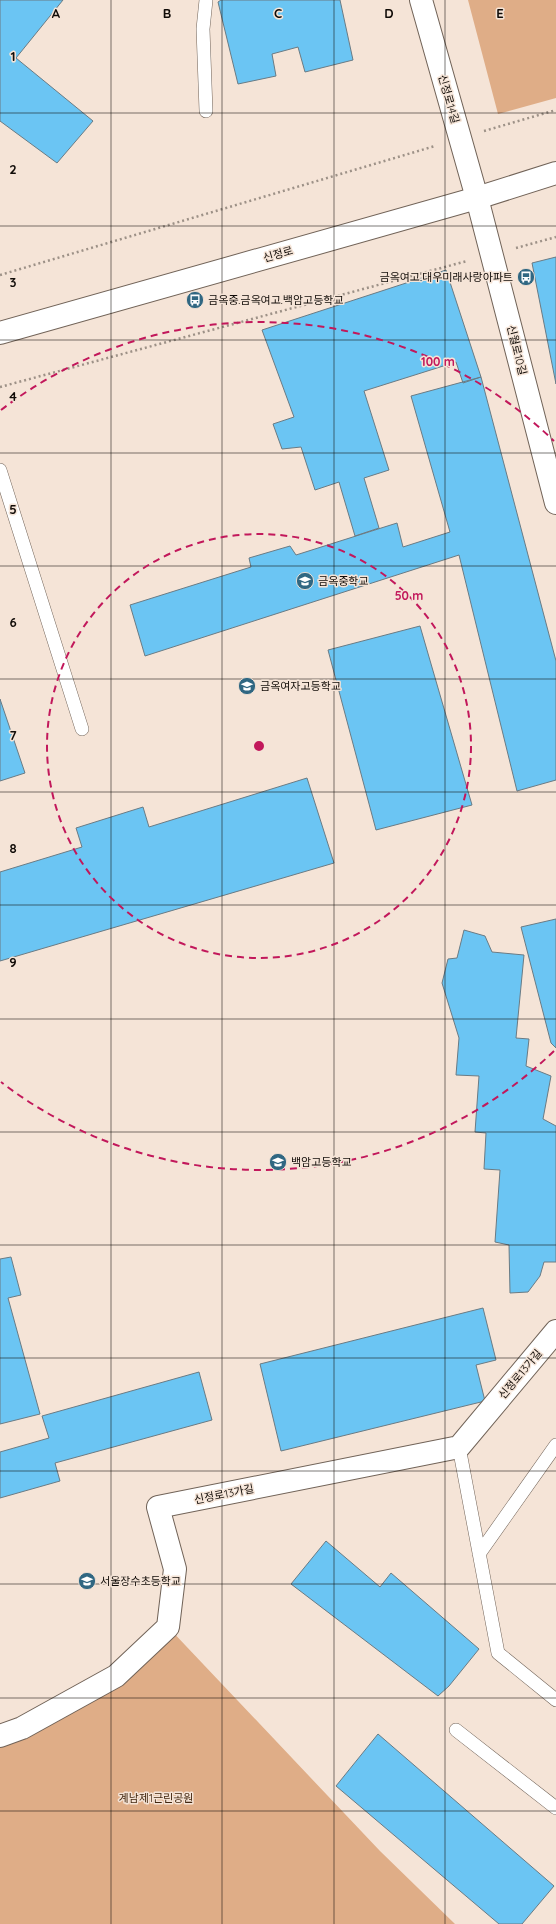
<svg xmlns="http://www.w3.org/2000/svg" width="556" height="1924" font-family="Quicksand,'Noto Sans KR',sans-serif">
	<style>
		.green { fill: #dfad87 }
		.building { fill: #6bc5f3; stroke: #6a7b84 }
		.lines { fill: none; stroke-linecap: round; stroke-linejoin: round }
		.lane-casing { stroke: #716358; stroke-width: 14 }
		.street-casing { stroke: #716358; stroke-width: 24 }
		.secondary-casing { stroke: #716358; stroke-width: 24 }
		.path { stroke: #9d9187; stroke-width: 2.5; stroke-dasharray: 2 3; stroke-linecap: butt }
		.lane { stroke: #fff; stroke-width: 13 }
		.street { stroke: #fff; stroke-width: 22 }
		.secondary { stroke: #fff; stroke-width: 22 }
		.grid { fill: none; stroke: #100b07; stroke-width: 1; stroke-opacity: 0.55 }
		.ring { fill: none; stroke: #c2185b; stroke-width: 2; stroke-dasharray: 7 5 }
		.labels { text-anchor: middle; stroke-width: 3; stroke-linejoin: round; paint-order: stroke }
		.street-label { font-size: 11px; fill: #100b07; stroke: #f5e4d7 }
		.poi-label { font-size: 11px; fill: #100b07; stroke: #f5e4d7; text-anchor: start }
		.park-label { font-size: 11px; fill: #42260e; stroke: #f5e4d7 }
		.grid-label { font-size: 13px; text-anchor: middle; font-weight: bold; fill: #100b07; stroke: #f5e4d7; stroke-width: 3; stroke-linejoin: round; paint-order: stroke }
		.centre { fill: #c2185b; stroke: #f5e4d7; stroke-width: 2 }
		.ring-label { font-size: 12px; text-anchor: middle; font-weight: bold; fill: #c2185b; stroke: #f5e4d7; stroke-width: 3; stroke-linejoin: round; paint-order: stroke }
	</style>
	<rect width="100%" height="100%" fill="#f5e4d7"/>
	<!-- green -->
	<path class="green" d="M468,0H556V98L498,114Z
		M168,1627L380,1851L455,1924H0V1736L22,1728Z"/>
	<!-- building -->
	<path class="building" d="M0,0H63L16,58L93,121L57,163L0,121Z
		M221,0H340L353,60L305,72L298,47L272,54L276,76L238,84L218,2Z
		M556,257V384L532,263Z
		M446,270L481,377L463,383L456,362L364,391L389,470L364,478L379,528L355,536L339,482L315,490L301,447L282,449L273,424L294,417L262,330Z
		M481,377L556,661V780L517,791L459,555L145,656L130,605L251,567L249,558L290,546L296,555L397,523L403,547L450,532L411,396Z
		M420,626L472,805L376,830L328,650Z
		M0,699L25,773L0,781Z
		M307,778L334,863L0,961V872L82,847L76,828L143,807L149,827Z
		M556,919V1048L551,1043L521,927Z
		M464,930L485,936L492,952L524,955L516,1038L529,1039L526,1066L551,1076L543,1119L556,1126V1262H544L540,1276L528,1292L510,1293L509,1245L495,1242L500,1170L484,1169L486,1133L475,1132L479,1076L456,1075L459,1038L442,983L448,959L457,958Z
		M11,1257L21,1295L8,1298L40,1414L0,1424V1259Z
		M483,1308L496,1360L476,1365L485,1401L281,1451L260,1364Z
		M199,1372L212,1420L55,1463L60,1481L0,1498V1452L49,1438L42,1416Z
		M326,1541L380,1587L391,1573L479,1649L449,1686L438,1696L291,1584Z
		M378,1734L554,1886L522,1924H499L336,1786Z"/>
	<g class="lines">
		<defs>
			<path id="lane" d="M206,0L203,29L206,111
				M0,470L82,729
				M459,1447L498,1653L556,1700
				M479,1554L556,1445
				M456,1730L556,1808"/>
			<path id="street" d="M421,0L477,198L556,503
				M0,1736L22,1728L116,1676L168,1627L175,1569L158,1507L459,1447L556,1331"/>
			<path id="secondary" d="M0,333L477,198L556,173"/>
		</defs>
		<!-- lane casing -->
		<use href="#lane" class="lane-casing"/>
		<!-- street casing -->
		<use href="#street" class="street-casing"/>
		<!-- secondary casing -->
		<use href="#secondary" class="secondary-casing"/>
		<!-- path -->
		<path class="path" d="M484,131L556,110
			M516,248L556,237
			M0,275L435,146
			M0,387L467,261"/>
		<!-- lane -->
		<use href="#lane" class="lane"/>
		<!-- street -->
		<use href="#street" class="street"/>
		<!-- secondary -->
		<use href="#secondary" class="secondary"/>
	</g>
	<!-- grid -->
	<path class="grid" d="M111,0V1924M222,0V1924M334,0V1924M445,0V1924M0,113H556M0,226H556M0,340H556M0,453H556M0,566H556M0,679H556M0,792H556M0,905H556M0,1019H556M0,1132H556M0,1245H556M0,1358H556M0,1471H556M0,1584H556M0,1698H556M0,1811H556"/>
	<!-- distance rings -->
	<g class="ring">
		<circle cx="259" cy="746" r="212"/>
		<path d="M554 1051A424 424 0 0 1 1 1082M1 410A424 424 0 0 1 554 441"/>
	</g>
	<!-- icons -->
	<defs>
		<symbol id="bus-disc" viewBox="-11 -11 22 22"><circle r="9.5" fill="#306782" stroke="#f5e4d7"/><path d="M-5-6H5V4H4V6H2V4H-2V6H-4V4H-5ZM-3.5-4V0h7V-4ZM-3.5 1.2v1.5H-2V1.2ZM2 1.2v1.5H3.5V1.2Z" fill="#fff"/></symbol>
		<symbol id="school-disc" viewBox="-11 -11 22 22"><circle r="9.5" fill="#306782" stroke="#f5e4d7"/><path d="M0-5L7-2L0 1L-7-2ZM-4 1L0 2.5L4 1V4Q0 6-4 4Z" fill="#fff"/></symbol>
	</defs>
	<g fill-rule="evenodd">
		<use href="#bus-disc" x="516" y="267" width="20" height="20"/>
		<use href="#bus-disc" x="185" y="290" width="20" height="20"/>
		<use href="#school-disc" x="295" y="571" width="20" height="20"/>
		<use href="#school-disc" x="237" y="676" width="20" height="20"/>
		<use href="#school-disc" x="268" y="1152" width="20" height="20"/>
		<use href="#school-disc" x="77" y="1571" width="20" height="20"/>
	</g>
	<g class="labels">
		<!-- street labels -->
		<g class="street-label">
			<text transform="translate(449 99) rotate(74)" y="4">신정로14길</text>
			<text transform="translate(278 254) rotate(-16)" y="4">신정로</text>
			<text transform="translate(517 350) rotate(76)" y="4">신월로10길</text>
			<text transform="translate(520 1374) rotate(-50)" y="4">신정로13가길</text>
			<text transform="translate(224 1494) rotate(-11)" y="4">신정로13가길</text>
		</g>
		<!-- poi labels -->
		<g class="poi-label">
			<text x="513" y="281" text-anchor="end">금옥여고.대우미래사랑아파트</text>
			<text x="208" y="304">금옥중.금옥여고.백암고등학교</text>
			<text x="318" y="585">금옥중학교</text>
			<text x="260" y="690">금옥여자고등학교</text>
			<text x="291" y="1166">백암고등학교</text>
			<text x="100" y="1585">서울장수초등학교</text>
		</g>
		<!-- park labels -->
		<g class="park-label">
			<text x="156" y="1802">계남제1근린공원</text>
		</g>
	</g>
	<g class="grid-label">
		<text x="56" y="18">A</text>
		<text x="167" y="18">B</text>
		<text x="278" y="18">C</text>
		<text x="389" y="18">D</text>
		<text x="500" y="18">E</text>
		<text x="13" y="61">1</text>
		<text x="13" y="174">2</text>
		<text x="13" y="287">3</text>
		<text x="13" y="401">4</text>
		<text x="13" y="514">5</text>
		<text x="13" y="627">6</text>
		<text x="13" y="740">7</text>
		<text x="13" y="853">8</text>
		<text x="13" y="967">9</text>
	</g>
	<circle cx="259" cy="746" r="6" class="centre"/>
	<g class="ring-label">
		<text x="438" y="366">100 m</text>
		<text x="409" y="600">50 m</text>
	</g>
</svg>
